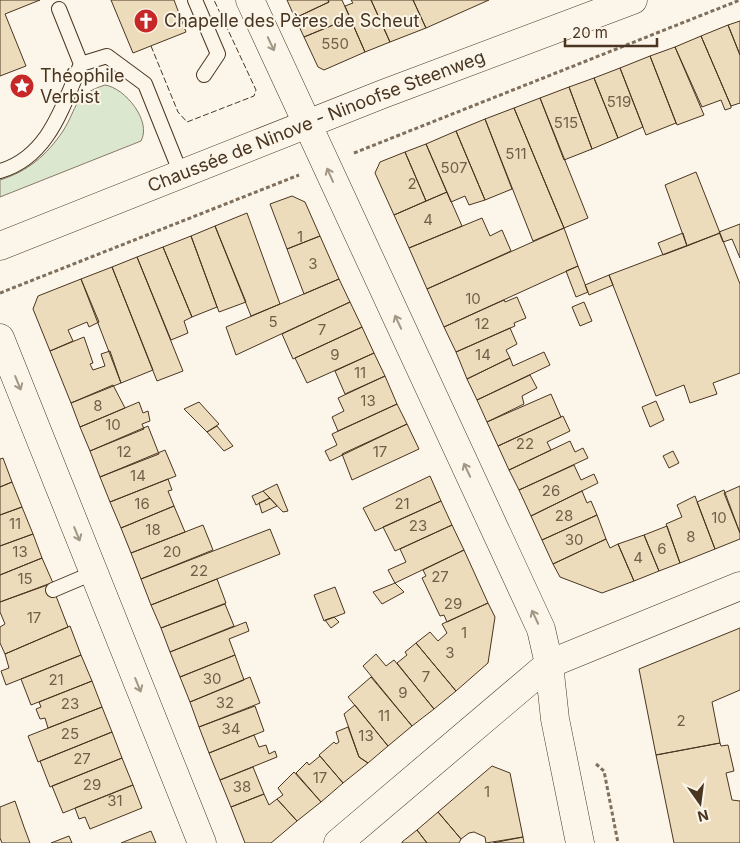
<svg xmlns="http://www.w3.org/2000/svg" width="740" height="843" font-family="Inter,sans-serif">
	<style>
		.green { fill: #dce7d0; stroke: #887966 }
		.building { fill: #ecdcbc; stroke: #4a3520 }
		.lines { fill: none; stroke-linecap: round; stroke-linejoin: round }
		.service-casing { stroke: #4a3520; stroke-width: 16 }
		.minor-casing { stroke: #4a3520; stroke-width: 29 }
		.primary-casing { stroke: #4a3520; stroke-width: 29 }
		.path { stroke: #7f6f5c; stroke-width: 3; stroke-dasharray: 4 2.5; stroke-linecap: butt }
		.service { stroke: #fbf6e9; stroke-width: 14 }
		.minor { stroke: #fbf6e9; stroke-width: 28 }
		.primary { stroke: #fbf6e9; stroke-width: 28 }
		.fence { stroke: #4a3520; stroke-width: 1; stroke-dasharray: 6 2.5; stroke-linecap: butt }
		.oneway { stroke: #a29684 }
		.labels { text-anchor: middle; stroke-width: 4; stroke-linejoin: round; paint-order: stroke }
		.number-label { font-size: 15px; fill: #725f47 }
		.poi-label { font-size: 18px; fill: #4a3520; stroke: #fbf6e9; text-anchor: start }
		.street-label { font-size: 18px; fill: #4a3520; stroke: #fbf6e9 }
	</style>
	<rect width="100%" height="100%" fill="#fbf6e9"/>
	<!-- green -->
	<path class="green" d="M105,85C125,88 152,121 141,141L0,197V180C28,171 46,156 63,131C78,107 73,95 105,85Z"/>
	<!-- building -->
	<path class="building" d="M0,0H40L5,14L26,66L0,76Z
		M111,0H174L186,32L133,53Z
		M287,0H328L329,2L295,18Z
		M328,0H342L350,18L304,37L295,18L329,2Z
		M351,0H371L390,42L365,52L345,6L353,3Z
		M371,0H413L426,28L390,42Z
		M413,0H489L426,28Z
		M350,18L365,52L324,70L318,67L304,37Z
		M740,21V55L728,25Z
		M728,25L740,55V103L731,106L701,36Z
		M701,36L731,106V108L725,110L721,100L702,107L675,47Z
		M675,47L704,115L677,125L650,56Z
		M650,56L676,123L646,135L620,68Z
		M620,68L643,127L618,138L594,78Z
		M594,78L618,138L592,149L569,87Z
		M569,87L592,149L564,160L540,98Z
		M540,98L588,218L564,228L514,108Z
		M514,108L564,228L533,241L485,119Z
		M485,119L512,189L485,200L456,131Z
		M456,131L485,200L469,205L465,196L451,202L426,144Z
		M426,144L447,192L426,201L405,152Z
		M405,152L426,201L394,215L375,173L380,162Z
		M696,172L720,233L687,246L665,185Z
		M447,192L462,226L409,248L394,215Z
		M292,196L305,202L320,236L287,249L270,204Z
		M247,213L280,304L251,316L215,226Z
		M482,218L490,236L502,230L511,251L427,289L409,248Z
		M740,224V258L732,239L723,242L719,232Z
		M215,226L246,302L219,312L191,236Z
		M564,228L578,266L444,327L427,289Z
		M683,233L687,246L663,255L658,243Z
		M720,233L740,284V373L713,383L717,394L690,403L684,385L656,396L609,275Z
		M191,236L217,307L192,317L163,247Z
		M320,236L339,279L304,294L287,249Z
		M163,247L192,317L184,321L188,333L171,340L137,257Z
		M137,257L183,371L157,381L112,267Z
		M578,266L588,292L576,297L566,271Z
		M112,267L153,370L121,383L81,279Z
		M609,275L613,285L589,295L585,285Z
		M81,279L99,322L89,327L87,322L68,330L73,341L50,351L33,309L38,296Z
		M339,279L350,302L236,355L226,327Z
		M517,297L526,318L514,323L515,326L456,352L444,327L504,300L505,302Z
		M350,302L362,327L293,359L282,334Z
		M584,302L592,321L580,326L572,307Z
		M362,327L374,353L307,383L295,358Z
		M510,328L517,344L506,350L510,358L467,379L456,352Z
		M84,337L93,363L90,364L93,370L105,366L101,354L110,351L121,383L71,403L50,351Z
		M544,352L550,365L477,400L467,379L510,358L513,366Z
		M374,353L385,376L345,394L335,371Z
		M530,375L537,388L522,396L524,404L487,422L477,400Z
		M385,376L397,404L338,431L332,417L344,411L338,398Z
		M113,385L125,408L80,427L71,403Z
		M551,394L561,417L498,446L487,422Z
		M656,401L664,420L650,427L642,407Z
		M139,402L143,413L148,411L150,421L142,424L144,429L90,451L80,427Z
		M199,402L219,424L207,432L184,409Z
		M397,404L407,424L330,461L325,451L337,445L332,434Z
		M563,416L570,431L547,442L551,450L509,470L498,446Z
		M407,424L419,449L352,480L342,454Z
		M148,426L159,454L100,477L90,451Z
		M217,426L233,446L224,451L207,432Z
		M570,441L575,452L583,448L588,458L519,490L509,470Z
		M165,450L176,476L110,502L100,477Z
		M673,451L679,463L669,468L663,456Z
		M3,458L12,482L0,487V459Z
		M574,465L581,480L594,474L598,483L531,516L519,490Z
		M430,476L441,501L375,531L363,508Z
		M168,479L172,490L168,491L174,506L121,528L110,502Z
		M12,482L22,507L0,515V487Z
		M277,484L288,511L283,512L263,491Z
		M740,486V533L724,493Z
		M724,490L740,533V539L715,549L697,502Z
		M263,491L270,498L256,505L252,496Z
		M582,491L587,503L591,501L597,515L542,540L531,516Z
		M695,496L715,549L680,563L666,524L682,517L677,505Z
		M270,498L277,506L262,513L259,503Z
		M441,501L452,525L395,551L383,527Z
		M174,506L185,532L131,553L121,528Z
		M22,507L33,534L0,546V515Z
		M597,515L606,539L553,564L542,540Z
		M203,525L213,550L141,579L131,553Z
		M452,525L464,550L395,583L388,570L406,562L400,549Z
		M667,526L680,563L659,571L644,535Z
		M270,529L280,554L151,605L141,579Z
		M33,534L42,558L0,575V546Z
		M644,535L659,571L634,581L618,544Z
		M606,539L610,548L618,544L634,581L602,593L560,577L553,564Z
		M464,550L488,603L447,622L444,615L440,616L422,578L426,576L423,570Z
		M42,558L53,583L0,602V575Z
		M217,579L226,603L161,628L151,605Z
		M51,583L68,627L5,654L0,643V627L5,624L0,612V602Z
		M395,583L404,592L382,604L373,592Z
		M335,587L345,613L324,621L314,595Z
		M488,603L495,617L488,663L456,691L416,643L430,632L438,641L447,633L442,624Z
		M225,604L234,626L170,652L161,628Z
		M334,617L339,622L331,628L325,620Z
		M246,622L249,631L229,639L235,655L180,677L170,652Z
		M70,626L81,655L6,685L1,671L9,668L5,654Z
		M740,628V690L712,702L720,743L656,755L639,669Z
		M416,643L456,691L434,709L397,663L407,655L405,652Z
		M376,654L386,666L394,660L434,709L412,726L363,666Z
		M81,655L92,681L31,705L21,679Z
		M235,655L244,680L190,702L180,677Z
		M250,677L260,703L199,727L190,702Z
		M371,677L412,726L388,746L348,697Z
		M92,681L102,707L48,728L45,718L40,719L36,709L41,707L39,702Z
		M355,705L388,746L368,763L359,757L344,714Z
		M255,706L264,731L209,753L199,727Z
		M102,707L112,732L38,762L28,736Z
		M348,727L359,757L368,763L343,783L319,755L334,742L336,744L339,742L336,732Z
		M112,732L122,758L50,787L40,761Z
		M254,735L259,747L266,745L269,754L275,751L277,757L220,780L209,753Z
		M720,743L721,746L728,745L734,771L726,773L732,800L740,801V843H674L656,755Z
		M320,756L343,783L321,802L296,773L307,762L309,765Z
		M122,758L133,785L63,813L52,786Z
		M492,766L510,773L523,837L486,843L485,837L474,832L469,833L461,839L438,812Z
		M253,767L264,794L231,807L220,780Z
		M294,772L321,802L297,821L277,799L283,795L278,788Z
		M133,785L142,808L90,829L85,817L79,819L75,808Z
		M264,794L269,805L277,799L297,821L271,843H245L231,807Z
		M15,801L24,827L30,843H2L0,838V807Z
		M438,812L461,839L459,843H427L417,830Z
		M417,830L427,843H402V842Z
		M151,831L156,843H121Z
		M69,836L72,843H51Z
		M523,837L524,843H493Z"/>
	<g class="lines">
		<defs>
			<path id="service" d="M195,0L218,54L204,75
				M59,9L81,64L107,56L145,84L181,174
				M0,171C49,157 63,105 81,64
				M53,590L93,573"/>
			<path id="minor" d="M250,0L541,629L549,664L555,719L580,843
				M0,338L202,843
				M338,843L549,664L740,586"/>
			<g id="primary">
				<path id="s1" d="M0,246L383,94L633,0"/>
			</g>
		</defs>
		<!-- service casing -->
		<use href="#service" class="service-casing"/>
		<!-- minor casing -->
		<use href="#minor" class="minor-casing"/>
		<!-- primary casing -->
		<use href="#primary" class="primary-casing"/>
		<!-- path -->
		<path class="path" d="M354,153L740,0
			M0,293L299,175
			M596,764L604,771L618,843"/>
		<!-- service -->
		<use href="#service" class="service"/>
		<!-- minor -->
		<use href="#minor" class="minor"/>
		<!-- primary -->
		<use href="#primary" class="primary"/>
		<!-- fence -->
		<path class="fence" d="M151,46L178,112L187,122L254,96L256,90L214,0"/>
	</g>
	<!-- one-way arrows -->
	<defs><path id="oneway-shaft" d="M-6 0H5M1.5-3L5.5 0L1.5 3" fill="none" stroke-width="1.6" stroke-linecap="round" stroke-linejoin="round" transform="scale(1.25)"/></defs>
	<g class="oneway">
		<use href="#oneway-shaft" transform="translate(271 44) rotate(65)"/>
		<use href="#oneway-shaft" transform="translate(330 175) rotate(-114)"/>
		<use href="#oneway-shaft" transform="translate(398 322) rotate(-115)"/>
		<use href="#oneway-shaft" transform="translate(18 383) rotate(68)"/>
		<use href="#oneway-shaft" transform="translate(467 470) rotate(-115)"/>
		<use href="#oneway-shaft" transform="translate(77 534) rotate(68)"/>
		<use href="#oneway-shaft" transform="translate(535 617) rotate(-115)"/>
		<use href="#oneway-shaft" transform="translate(138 685) rotate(68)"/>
	</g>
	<!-- icons -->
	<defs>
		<symbol id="church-disc" viewBox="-11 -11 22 22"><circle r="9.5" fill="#c62828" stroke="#fbf6e9"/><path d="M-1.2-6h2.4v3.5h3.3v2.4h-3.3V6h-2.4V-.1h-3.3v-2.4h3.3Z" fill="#fff"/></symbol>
		<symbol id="sight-disc" viewBox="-11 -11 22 22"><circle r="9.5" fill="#c62828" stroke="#fbf6e9"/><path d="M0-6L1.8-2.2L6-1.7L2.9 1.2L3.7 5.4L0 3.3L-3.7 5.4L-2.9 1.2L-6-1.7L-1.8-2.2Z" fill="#fff"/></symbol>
	</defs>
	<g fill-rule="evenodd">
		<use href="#church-disc" x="132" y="7" width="28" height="28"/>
		<use href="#sight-disc" x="8" y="72" width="28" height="28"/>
	</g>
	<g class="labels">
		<!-- number labels -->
		<g class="number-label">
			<text x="335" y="49">550</text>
			<text x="619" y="107">519</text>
			<text x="566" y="128">515</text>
			<text x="516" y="159">511</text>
			<text x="454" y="173">507</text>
			<text x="412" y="189">2</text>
			<text x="428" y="225">4</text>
			<text x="300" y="242">1</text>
			<text x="313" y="269">3</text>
			<text x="473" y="304">10</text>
			<text x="273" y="327">5</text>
			<text x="482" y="329">12</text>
			<text x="322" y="335">7</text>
			<text x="335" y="360">9</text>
			<text x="483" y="360">14</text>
			<text x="360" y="378">11</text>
			<text x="368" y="406">13</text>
			<text x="98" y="411">8</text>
			<text x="113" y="430">10</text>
			<text x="525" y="449">22</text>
			<text x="124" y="457">12</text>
			<text x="380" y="457">17</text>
			<text x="138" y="481">14</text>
			<text x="551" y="496">26</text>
			<text x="142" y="509">16</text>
			<text x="402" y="509">21</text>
			<text x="564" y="521">28</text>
			<text x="719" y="523">10</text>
			<text x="15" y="529">11</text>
			<text x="418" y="531">23</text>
			<text x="153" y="535">18</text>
			<text x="691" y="542">8</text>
			<text x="574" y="545">30</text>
			<text x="662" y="554">6</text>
			<text x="20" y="557">13</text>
			<text x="172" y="557">20</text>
			<text x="638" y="563">4</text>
			<text x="199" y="576">22</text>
			<text x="440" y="582">27</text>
			<text x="25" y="584">15</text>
			<text x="453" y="609">29</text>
			<text x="34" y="623">17</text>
			<text x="464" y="638">1</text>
			<text x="450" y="658">3</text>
			<text x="426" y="682">7</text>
			<text x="212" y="684">30</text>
			<text x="56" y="685">21</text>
			<text x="403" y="698">9</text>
			<text x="225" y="708">32</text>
			<text x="70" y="709">23</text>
			<text x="384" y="721">11</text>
			<text x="681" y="726">2</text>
			<text x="231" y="734">34</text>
			<text x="70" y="739">25</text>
			<text x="366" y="741">13</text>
			<text x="82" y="764">27</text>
			<text x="320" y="783">17</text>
			<text x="92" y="790">29</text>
			<text x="242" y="792">38</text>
			<text x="487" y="797">1</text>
			<text x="115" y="806">31</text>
		</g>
		<!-- poi labels -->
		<g class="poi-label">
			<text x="164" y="27">Chapelle des Pères de Scheut</text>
			<text x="40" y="82">Théophile<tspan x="40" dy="21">Verbist</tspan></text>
		</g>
		<!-- street labels -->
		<g class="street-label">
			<text dy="6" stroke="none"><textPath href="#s1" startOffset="340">Chaussée de Ninove - Ninoofse Steenweg</textPath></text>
		</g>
	</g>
	<!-- north arrow -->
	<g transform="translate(700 803) rotate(166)" stroke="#fbf6e9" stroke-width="4" paint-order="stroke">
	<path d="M0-4L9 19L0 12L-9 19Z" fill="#4a3520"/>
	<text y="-8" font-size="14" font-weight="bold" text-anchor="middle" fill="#4a3520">N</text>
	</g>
	<!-- scale -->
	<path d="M565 38v8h92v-8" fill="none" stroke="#4a3520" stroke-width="2.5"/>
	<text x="572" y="38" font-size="15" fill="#4a3520" stroke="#fbf6e9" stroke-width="4" paint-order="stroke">20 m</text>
</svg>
